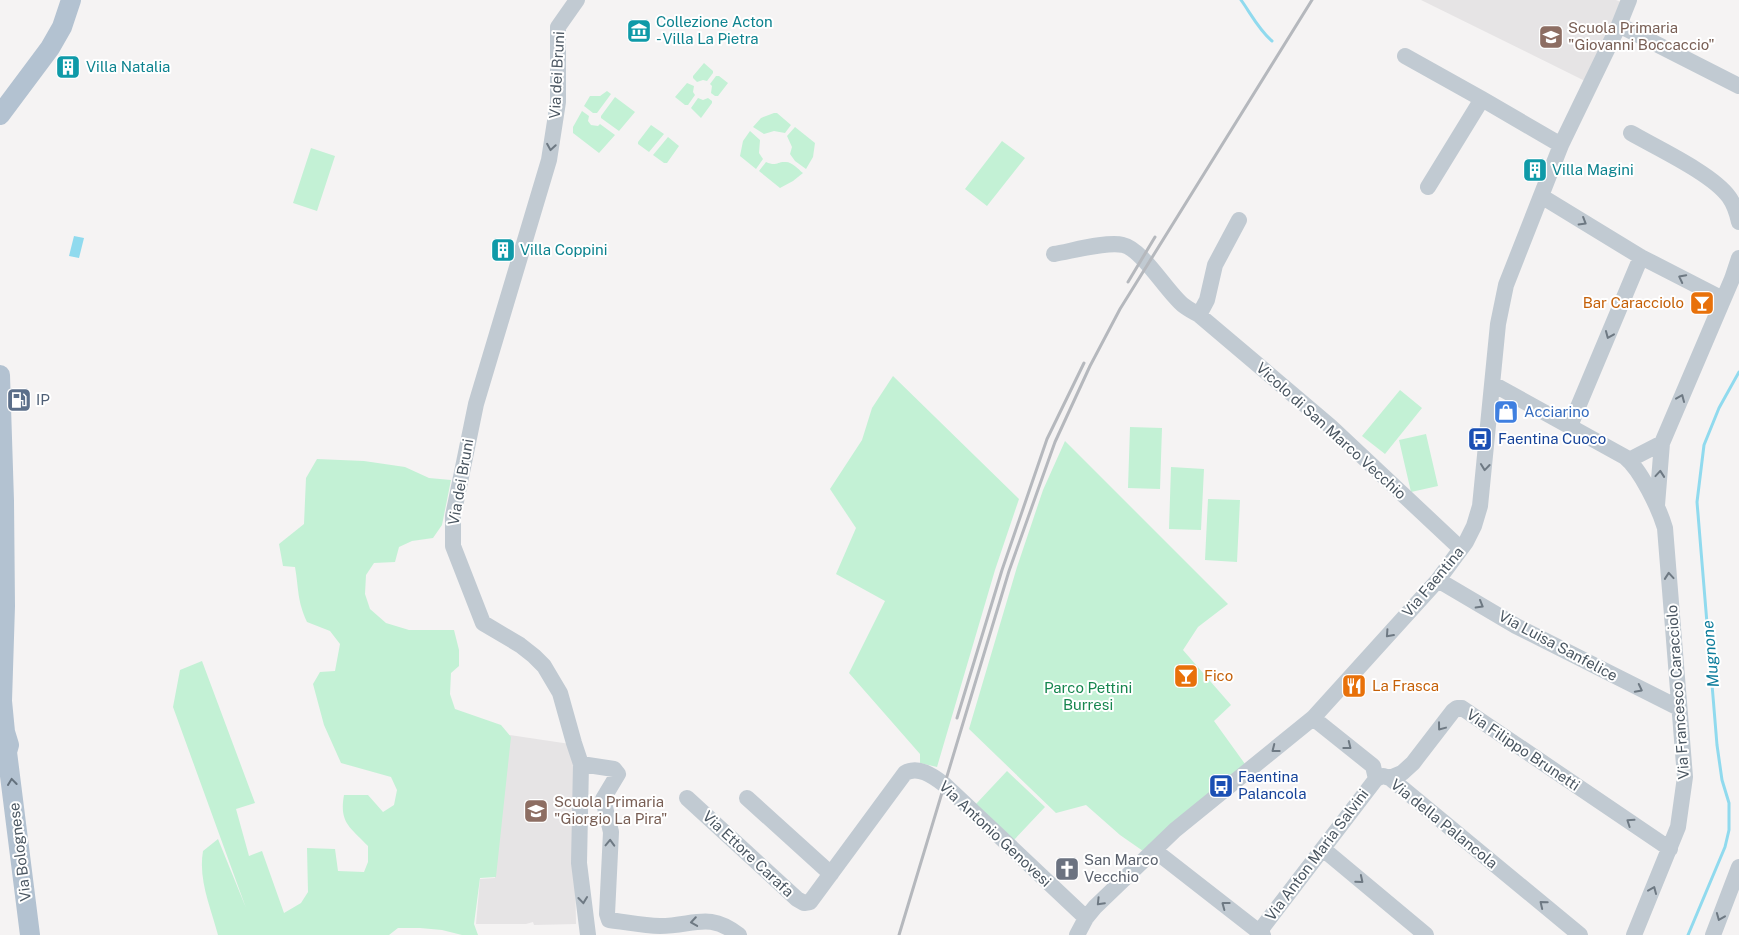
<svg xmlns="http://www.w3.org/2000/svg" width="1739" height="935" font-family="'Public Sans',sans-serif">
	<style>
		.education { fill: #e6e4e5 }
		.green { fill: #c3f1d5 }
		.water { fill: #90daee }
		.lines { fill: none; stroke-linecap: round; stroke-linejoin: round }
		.stream { stroke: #90daee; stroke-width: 3 }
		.minor { stroke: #c1cad2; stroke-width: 16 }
		.major { stroke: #b3c2d1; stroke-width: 20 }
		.rail { stroke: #b5b8bd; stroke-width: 3 }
		.oneway { stroke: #6e7983 }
		.oneway2 { stroke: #64717d }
		.labels { text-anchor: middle; stroke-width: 4; stroke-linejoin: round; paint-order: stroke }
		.culture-label { font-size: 15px; fill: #0d838f; stroke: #fff; text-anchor: start }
		.education-label { font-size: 15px; fill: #785e54; stroke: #fff; text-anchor: start }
		.street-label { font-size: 15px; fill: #4a5661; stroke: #fff }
		.food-label { font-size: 15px; fill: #c56008; stroke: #fff; text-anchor: start }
		.service-label { font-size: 15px; fill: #4e5e75; stroke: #fff; text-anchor: start }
		.shop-label { font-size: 15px; fill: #366cbe; stroke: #fff; text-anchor: start }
		.transit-label { font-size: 15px; fill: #164399; stroke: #fff; text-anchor: start }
		.park-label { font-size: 15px; fill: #17864f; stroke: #fff }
		.worship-label { font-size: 15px; fill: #5b616d; stroke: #fff; text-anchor: start }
		.water-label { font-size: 16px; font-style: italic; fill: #0c7c9b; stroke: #fff }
	</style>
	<rect width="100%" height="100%" fill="#f5f3f3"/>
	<!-- education -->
	<path class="education" d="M1421,0H1616L1621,2L1585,81Z
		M503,734L570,744L573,756L576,924L534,925L533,922L526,924H476L480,879L495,878Z"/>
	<!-- green -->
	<path class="green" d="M704,63L713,71V73L707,81L703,80L697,82L693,78V76Z
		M716,76H719L728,83L718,96H715L711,93L712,86L710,84Z
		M687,83L694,86L693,92L695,95L688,105H685L675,97Z
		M607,91L611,94L597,113H593L584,106L590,96H600Z
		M615,97L635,112L619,131L601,118V116Z
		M698,98L703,100L708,98L712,101V103L701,118L691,108Z
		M582,111L589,116L588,121L591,125L598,126L600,124L615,135L599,153L573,133V127Z
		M774,113H777L791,125L785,133L774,131L764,134L753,127L761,118Z
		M651,125L664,134L649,152L638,144V142Z
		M795,127L815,143L813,157L806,169L795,161L790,154L792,147L787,136Z
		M750,131L760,140L759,153L763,159L756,169L740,156L743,141Z
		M668,137L679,146L667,163H664L653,155Z
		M1002,141L1025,158L987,206L965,189Z
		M311,148L335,156L317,211L293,203Z
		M766,162C777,167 777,161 786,162C792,162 798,169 803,173L793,181L780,188L759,171Z
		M893,376L1019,499L995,570L937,767L920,763V754L849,673L885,601L836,574L856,528L830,489L862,440L872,408Z
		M1400,390L1422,408L1385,454L1362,436Z
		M1130,427L1162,428L1160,489L1128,488Z
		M1426,434L1438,486L1411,492L1399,440Z
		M1065,441L1228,604L1198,627L1183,650L1231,705L1214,721L1245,764L1143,851L1120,835L1086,805L1056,813L969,729L1017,567L1043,490Z
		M317,459L364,461L405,467L429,478L451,480L442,525L433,538L412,541L399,547L395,562L374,563L366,575L365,594L370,609L386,623L409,630H454L459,650V666L451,673L450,694L455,709L501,725L511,737L496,877L480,878L474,924L478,935H462L442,930L420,928H398L389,935H218C211,908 198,880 203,851L218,839L246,908L173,707L180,670L202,661L255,803L236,809L249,856L262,851L284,913L301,903L308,892L307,848L335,849L338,871L364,872L368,862V846C350,827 339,823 344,795H368L383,812L394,805L397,790L391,777L341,763L324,725L313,684L320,672L335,671L340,644L330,631L307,622C297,600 299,590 295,567L283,566L279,544L304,524L306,478Z
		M1171,467L1204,469L1201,530L1169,529Z
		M1208,499L1240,500L1237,562L1205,560Z
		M1007,771L1045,807L1014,840L976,804Z"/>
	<!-- water -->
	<path class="water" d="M74,236L84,238L79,258L69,256Z"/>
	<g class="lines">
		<!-- stream -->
		<path class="stream" d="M1241,0C1251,14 1259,30 1272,41
			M1688,935L1725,847L1729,830V803L1722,780L1717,745L1697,502L1704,445L1719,408L1739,372"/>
		<!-- minor -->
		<path class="minor" d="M577,0L558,27V102L549,160L476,404L453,516V546L483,623L520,645L534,656L544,666L560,693L574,743L581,764L579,863L588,935
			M1619,25L1739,86
			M1405,56L1482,99L1561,145
			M1631,133C1657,148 1713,174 1729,197C1734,204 1737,213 1739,222
			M1428,187L1482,99
			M1541,196L1641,257L1723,299
			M1054,254C1072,251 1107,241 1123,245C1142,249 1167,292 1183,305C1188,309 1194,312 1199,315L1330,426L1461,549
			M1199,315L1207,300L1215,265L1239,220
			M1493,384L1625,457C1641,470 1659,508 1665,528L1685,777L1678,827L1634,935
			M1570,426L1641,257
			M1629,460L1662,443
			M1657,505L1662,443L1732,279L1739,258
			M1438,580L1516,626L1679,708
			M1313,718L1373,766L1376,779
			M581,764L614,769L618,774L603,799L611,832L607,914L609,920C626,922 644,926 660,926C694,926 708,911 739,935
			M1390,778L1402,773L1413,763L1453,711L1457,708H1462L1670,849
			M1376,779L1383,776L1390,778L1580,935
			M687,798L797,899L804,903L810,902L905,773C919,765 934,777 945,785L1086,918
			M747,798L831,874
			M1323,849L1426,935
			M1154,850L1263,935
			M1259,932L1376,779
			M1077,935L1086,918L1095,907L1175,830L1313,718L1438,580L1466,542L1474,526L1480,506L1498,324L1506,285L1561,145L1619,25L1629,0
			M1713,935L1739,867"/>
		<!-- major -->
		<path class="major" d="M0,115L50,48L62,27L71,0
			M0,375L4,501L5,606L2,701L5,732L9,745L7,752L30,935"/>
		<!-- rail -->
		<path class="rail" d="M1128,282L1155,237
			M957,718L1002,570L1047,439L1084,363
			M899,935L1009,571L1055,442L1090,366L1120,309L1312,0"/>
	</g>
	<!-- one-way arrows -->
	<defs><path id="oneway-chevron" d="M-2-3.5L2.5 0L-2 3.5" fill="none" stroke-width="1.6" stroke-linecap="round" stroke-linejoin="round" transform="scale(1.25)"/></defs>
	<g class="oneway">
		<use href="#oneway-chevron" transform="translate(551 147) rotate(99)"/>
		<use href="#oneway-chevron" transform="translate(1583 222) rotate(31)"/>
		<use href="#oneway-chevron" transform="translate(1682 278) rotate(-153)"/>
		<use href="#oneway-chevron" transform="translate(1609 335) rotate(113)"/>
		<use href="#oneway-chevron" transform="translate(1681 398) rotate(-67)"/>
		<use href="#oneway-chevron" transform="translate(1485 467) rotate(96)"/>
		<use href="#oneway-chevron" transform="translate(1660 474) rotate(-85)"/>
		<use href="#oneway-chevron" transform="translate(1669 576) rotate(-95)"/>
		<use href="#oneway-chevron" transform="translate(1480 605) rotate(30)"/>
		<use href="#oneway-chevron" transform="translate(1389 634) rotate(132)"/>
		<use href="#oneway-chevron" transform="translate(1639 689) rotate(27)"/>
		<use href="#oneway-chevron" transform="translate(1441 727) rotate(127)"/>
		<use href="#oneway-chevron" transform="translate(1348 746) rotate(38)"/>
		<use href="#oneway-chevron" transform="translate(1275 749) rotate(142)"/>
		<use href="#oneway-chevron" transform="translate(1630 822) rotate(-146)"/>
		<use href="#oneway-chevron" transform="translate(610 843) rotate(-88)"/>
		<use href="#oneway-chevron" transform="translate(1360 880) rotate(40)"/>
		<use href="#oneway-chevron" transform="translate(1653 890) rotate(-67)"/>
		<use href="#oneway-chevron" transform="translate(583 900) rotate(84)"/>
		<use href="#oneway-chevron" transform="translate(1100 902) rotate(134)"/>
		<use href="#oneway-chevron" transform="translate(1543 904) rotate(-141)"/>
		<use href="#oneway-chevron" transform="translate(1225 905) rotate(-143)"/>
		<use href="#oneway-chevron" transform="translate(1720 917) rotate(112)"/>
		<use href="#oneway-chevron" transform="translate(694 922) rotate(171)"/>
	</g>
	<use class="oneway2" href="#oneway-chevron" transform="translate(12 782) rotate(-97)"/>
	<!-- icons -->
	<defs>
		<symbol id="museum-square" viewBox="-11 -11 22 22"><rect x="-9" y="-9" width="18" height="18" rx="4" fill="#0f9aa8" stroke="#fff"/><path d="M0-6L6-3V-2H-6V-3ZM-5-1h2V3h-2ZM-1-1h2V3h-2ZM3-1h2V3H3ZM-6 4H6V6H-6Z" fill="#fff"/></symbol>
		<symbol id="school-square" viewBox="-11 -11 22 22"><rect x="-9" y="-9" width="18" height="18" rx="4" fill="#8d6e63" stroke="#fff"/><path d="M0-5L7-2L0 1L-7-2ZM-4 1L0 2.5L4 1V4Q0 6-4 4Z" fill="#fff"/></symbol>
		<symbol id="building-square" viewBox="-11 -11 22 22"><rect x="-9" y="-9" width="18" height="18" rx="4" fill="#0f9aa8" stroke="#fff"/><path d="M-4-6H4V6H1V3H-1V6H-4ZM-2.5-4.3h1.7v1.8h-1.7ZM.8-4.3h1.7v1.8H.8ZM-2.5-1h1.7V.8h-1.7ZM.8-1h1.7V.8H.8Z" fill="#fff"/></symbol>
		<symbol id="bar-square" viewBox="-11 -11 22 22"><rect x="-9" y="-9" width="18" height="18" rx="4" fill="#e8710a" stroke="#fff"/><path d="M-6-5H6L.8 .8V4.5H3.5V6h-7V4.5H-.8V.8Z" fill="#fff"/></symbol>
		<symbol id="fuel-square" viewBox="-11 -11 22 22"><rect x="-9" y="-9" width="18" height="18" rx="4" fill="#5c6f8a" stroke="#fff"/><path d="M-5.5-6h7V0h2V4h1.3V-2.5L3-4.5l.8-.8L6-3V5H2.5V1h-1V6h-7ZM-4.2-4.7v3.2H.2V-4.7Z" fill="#fff"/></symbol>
		<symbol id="shop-square" viewBox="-11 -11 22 22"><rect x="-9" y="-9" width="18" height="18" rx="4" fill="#3f7fe0" stroke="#fff"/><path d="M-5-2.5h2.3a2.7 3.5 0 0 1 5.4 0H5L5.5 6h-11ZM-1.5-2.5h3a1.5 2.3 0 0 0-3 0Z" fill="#fff"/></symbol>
		<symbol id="bus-square" viewBox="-11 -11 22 22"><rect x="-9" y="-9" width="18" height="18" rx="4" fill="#1a4fb4" stroke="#fff"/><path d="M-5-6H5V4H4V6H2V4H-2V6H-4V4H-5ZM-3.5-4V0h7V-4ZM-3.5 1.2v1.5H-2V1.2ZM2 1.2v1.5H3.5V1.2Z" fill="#fff"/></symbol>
		<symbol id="restaurant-square" viewBox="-11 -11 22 22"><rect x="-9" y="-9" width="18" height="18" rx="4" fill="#e8710a" stroke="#fff"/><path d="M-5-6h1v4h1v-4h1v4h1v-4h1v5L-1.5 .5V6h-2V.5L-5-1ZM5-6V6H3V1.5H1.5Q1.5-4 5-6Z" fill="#fff"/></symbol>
		<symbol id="church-square" viewBox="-11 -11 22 22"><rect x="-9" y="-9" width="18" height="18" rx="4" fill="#6b7280" stroke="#fff"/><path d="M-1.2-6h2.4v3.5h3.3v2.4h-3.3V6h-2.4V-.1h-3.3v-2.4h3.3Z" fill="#fff"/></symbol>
	</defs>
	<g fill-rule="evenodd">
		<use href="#museum-square" x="625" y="17" width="28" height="28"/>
		<use href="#school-square" x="1537" y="23" width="28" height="28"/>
		<use href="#building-square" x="54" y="53" width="28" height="28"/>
		<use href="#building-square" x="1521" y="156" width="28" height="28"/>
		<use href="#building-square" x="489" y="236" width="28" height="28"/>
		<use href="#bar-square" x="1688" y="289" width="28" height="28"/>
		<use href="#fuel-square" x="5" y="386" width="28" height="28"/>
		<use href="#shop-square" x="1492" y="398" width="28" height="28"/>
		<use href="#bus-square" x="1466" y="425" width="28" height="28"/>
		<use href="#bar-square" x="1172" y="662" width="28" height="28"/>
		<use href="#restaurant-square" x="1340" y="672" width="28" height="28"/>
		<use href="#bus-square" x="1207" y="772" width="28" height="28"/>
		<use href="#school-square" x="522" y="797" width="28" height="28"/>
		<use href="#church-square" x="1053" y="855" width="28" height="28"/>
	</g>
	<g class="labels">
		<!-- culture labels -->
		<g class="culture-label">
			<text x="656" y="27">Collezione Acton<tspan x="656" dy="17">- Villa La Pietra</tspan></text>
			<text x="86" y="72">Villa Natalia</text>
			<text x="1552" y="175">Villa Magini</text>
			<text x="520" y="255">Villa Coppini</text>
		</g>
		<!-- education labels -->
		<g class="education-label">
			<text x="1568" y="33">Scuola Primaria<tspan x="1568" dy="17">"Giovanni Boccaccio"</tspan></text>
			<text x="554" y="807">Scuola Primaria<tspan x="554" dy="17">"Giorgio La Pira"</tspan></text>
		</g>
		<!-- street labels -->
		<g class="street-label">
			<text transform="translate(557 75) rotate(-87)" y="5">Via dei Bruni</text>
			<text transform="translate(1331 431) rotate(42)" y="5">Vicolo di San Marco Vecchio</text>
			<text transform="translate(461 482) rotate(-80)" y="5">Via dei Bruni</text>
			<text transform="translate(1433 582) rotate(-50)" y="5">Via Faentina</text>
			<text transform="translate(1558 646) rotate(28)" y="5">Via Luisa Sanfelice</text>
			<text transform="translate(1678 692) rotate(-94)" y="5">Via Francesco Caracciolo</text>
			<text transform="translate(1523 750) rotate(34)" y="5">Via Filippo Brunetti</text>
			<text transform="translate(1444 824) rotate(39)" y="5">Via della Palancola</text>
			<text transform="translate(995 834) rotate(43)" y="5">Via Antonio Genovesi</text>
			<text transform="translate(20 852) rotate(-97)" y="5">Via Bolognese</text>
			<text transform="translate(748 854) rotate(43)" y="5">Via Ettore Carafa</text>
			<text transform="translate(1317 855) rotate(-53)" y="5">Via Anton Maria Salvini</text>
		</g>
		<!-- food labels -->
		<g class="food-label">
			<text x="1684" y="308" text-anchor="end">Bar Caracciolo</text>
			<text x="1204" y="681">Fico</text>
			<text x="1372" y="691">La Frasca</text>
		</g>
		<!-- service labels -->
		<g class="service-label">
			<text x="36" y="405">IP</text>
		</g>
		<!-- shop labels -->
		<g class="shop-label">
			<text x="1524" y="417">Acciarino</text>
		</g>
		<!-- transit labels -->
		<g class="transit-label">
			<text x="1498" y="444">Faentina Cuoco</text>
			<text x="1238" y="782">Faentina<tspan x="1238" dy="17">Palancola</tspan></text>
		</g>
		<!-- park labels -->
		<g class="park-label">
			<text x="1088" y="693">Parco Pettini<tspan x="1088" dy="17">Burresi</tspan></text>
		</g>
		<!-- worship labels -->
		<g class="worship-label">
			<text x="1084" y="865">San Marco<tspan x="1084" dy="17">Vecchio</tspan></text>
		</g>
		<!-- water labels -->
		<g class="water-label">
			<text transform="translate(1710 654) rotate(-95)" y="6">Mugnone</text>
		</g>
	</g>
</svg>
